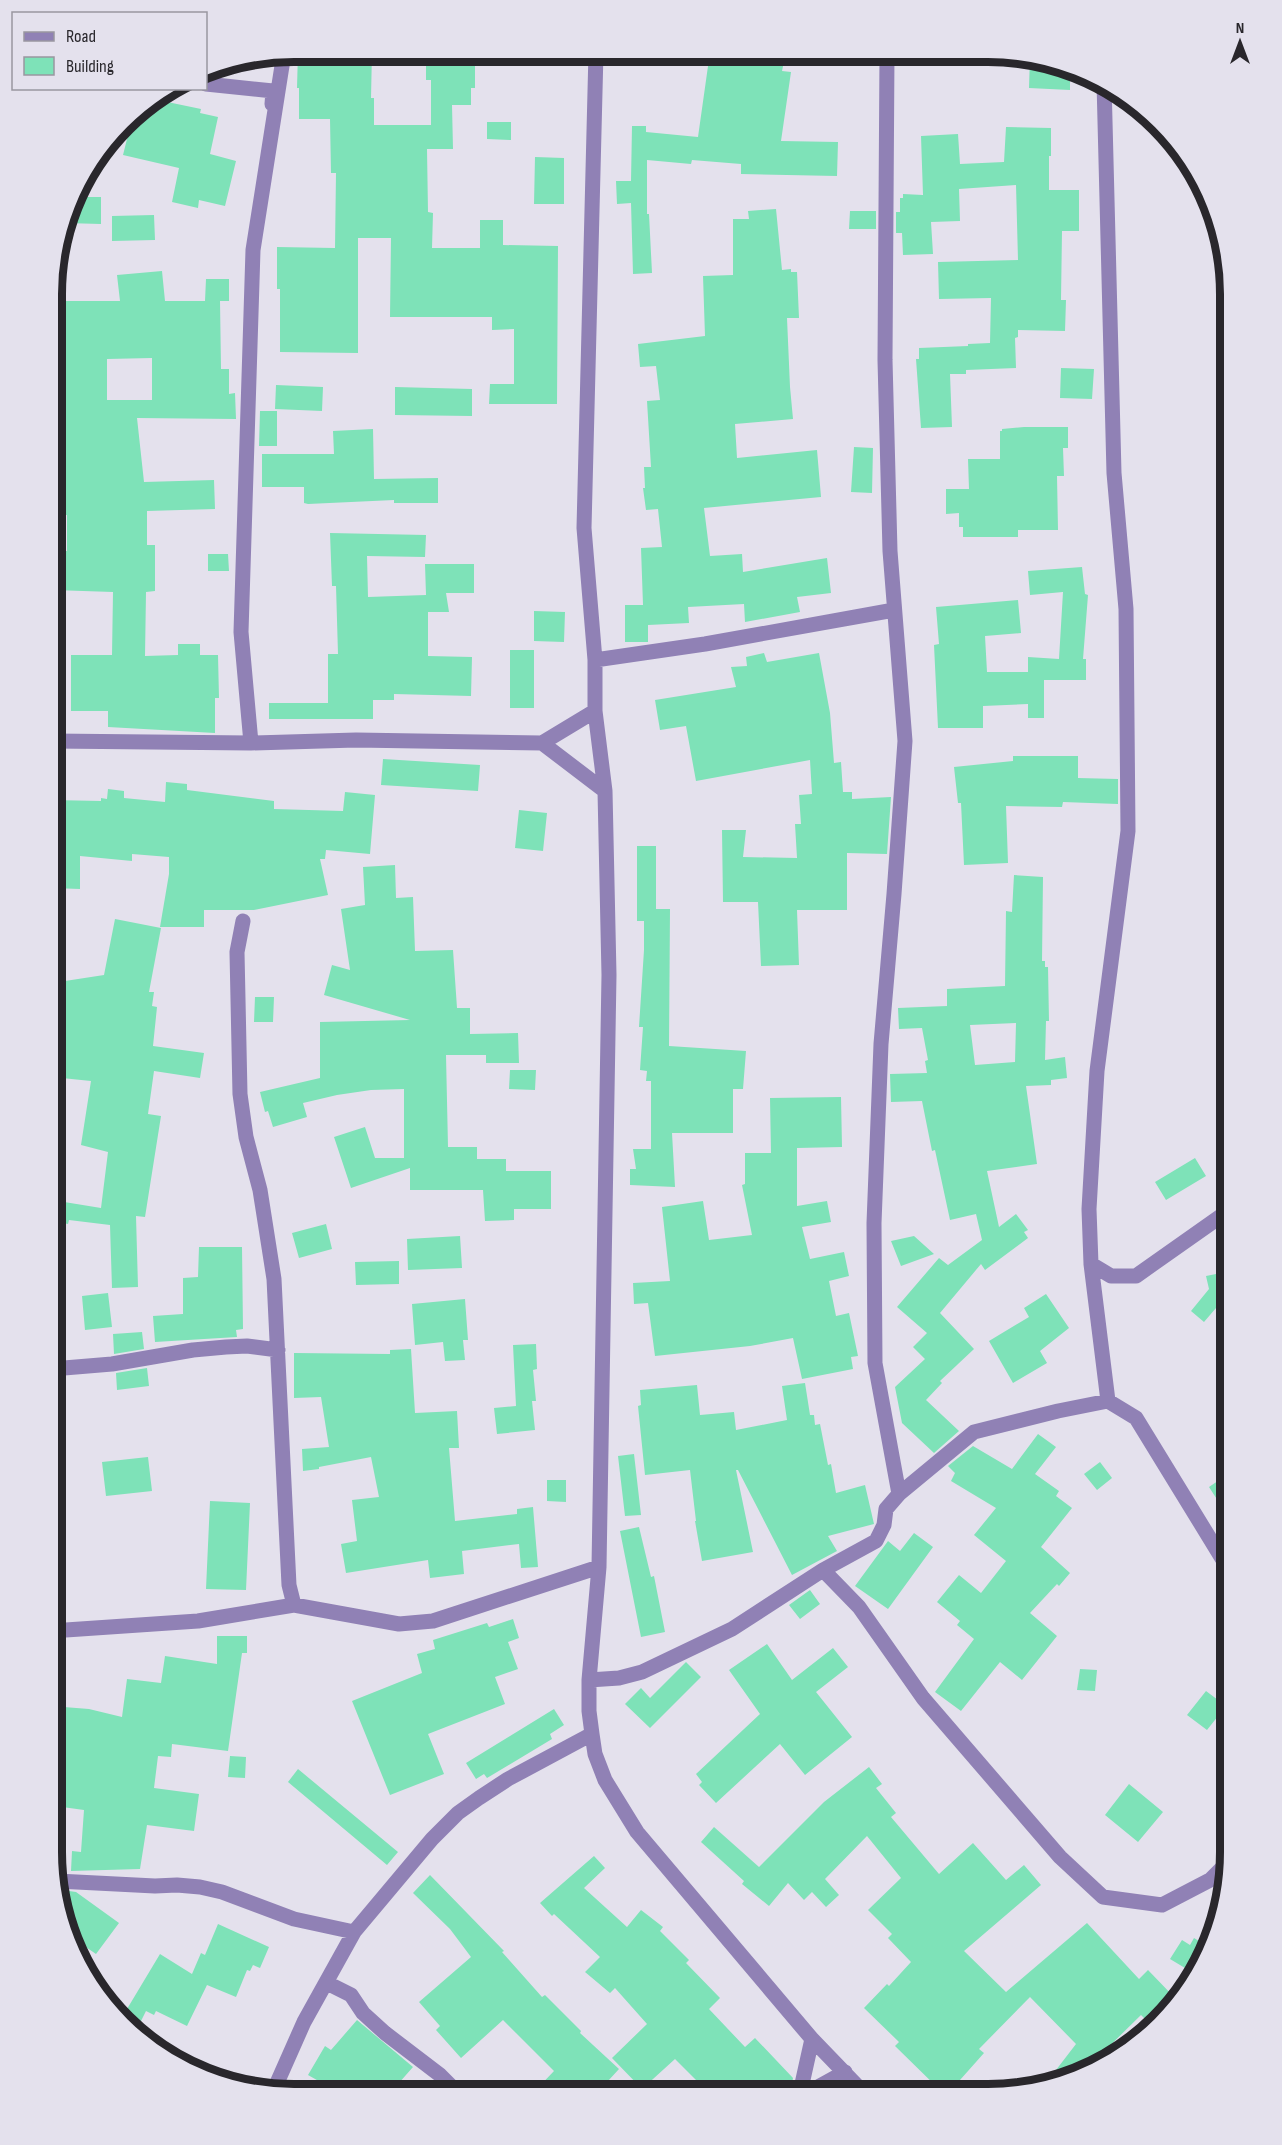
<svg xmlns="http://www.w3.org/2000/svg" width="1282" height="2145" font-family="'Sofia Sans Condensed',sans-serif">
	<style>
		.building { fill: #7ee2b8; fill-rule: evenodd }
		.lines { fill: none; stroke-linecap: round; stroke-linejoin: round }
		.minor { stroke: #9081b5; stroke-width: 15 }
		.rim { fill: none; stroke: #29272c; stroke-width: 8 }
	</style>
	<rect width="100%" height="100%" fill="#e4e1ed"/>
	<!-- building -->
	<path class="building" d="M298,51H372L371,98H374V125H431V80H426V51L475,52V88H471V105H452L453,149H427L428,212L433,213L432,248H480V220H503V245L558,246L557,404H489L490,384H514V329L492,330V317H390L391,238H358V353L280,352V289H277V247L335,248L336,173H331L330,119H299V88H297Z
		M710,52H786L782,71L791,72L781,141L838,142L837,176L741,174V164L692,160L691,164L647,160V214H649L652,273L633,274L631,203L617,204L616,181H631L632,126H646V132L698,137Z
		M1030,56L1070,67V90L1029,88Z
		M153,99L201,109L200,113L218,117L210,154L236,161L225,206L199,200L198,208L172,202L179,168L123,155L134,111Z
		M487,122H511V140L487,139Z
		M1006,127L1051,128V156H1049V190H1079V231H1062L1061,300H1066L1065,331L1018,330V337L1015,338L1016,368L966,370V374H950L952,427L921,428L916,359H919V348L968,346V344L990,343L991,298L939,299L938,262L1018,260L1016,185L959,189L960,221L931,222L933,254L903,255L902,233H896V212H900V198H903V194L923,195L921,136L958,134L960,164L1004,162Z
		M535,157L564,158V204H534Z
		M73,197H101V224L65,223Z
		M776,209L782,270L791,269V272H797L799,318H787L790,387L793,419L735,424L737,458L817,450L821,497L704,508L710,556L742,554L743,572L827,558L831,593L797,597L800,612L745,622L744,604L688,607L689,623L648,625V642H625V605H643L641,548L662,547L658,509L646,510L643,488H645L644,467H651L647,401L660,400L656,366L640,367L638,344L705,336L703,276L733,275V219H749L748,211Z
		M850,211H876V229H849Z
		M154,215L155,240L112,241V216Z
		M162,271L165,301H220L221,369H229V394L235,393L236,419L137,418L144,482L214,480L215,509L147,511V545H155V591L146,592L145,656L178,655V644H200V655H218L219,698H215V733L108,727V711H71V655H112L113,592L53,590V551H67V515H53V380L66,381V301H120L117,275ZM152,358V400H107V359Z
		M206,279H229V301H205Z
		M1061,368L1094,369L1092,399L1060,398Z
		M276,385L323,387L322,411L275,409Z
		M395,387L472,389V416L395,415Z
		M260,411H277V446H259Z
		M1024,427H1068V448H1063L1064,476H1057L1058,530H1018V537H963V527H959V513L946,514V489H969L968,459H1000V431H1002V429Z
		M373,429L374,479L438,478V503H394V500L308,504L304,503V487H262V454H334L333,431Z
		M854,447L873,448L872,493L851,492Z
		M330,533L426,535L425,557L367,556L368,597L426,595L425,564H474V593H446L449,612H428V656L472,657L471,696L394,694V700H373V719H269V703H328V654H338L336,586H332Z
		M208,554H228L229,571H208Z
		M1082,567L1085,594L1088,595L1083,659H1086V680H1044V718H1028V704L983,706V728H938L934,645L939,644L936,607L1018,600L1021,633L985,636L987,672H1028V657L1059,659L1063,592L1030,595L1028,571Z
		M534,611L565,612L564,642L534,641Z
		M510,650H534V708H510Z
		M764,653L767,662L819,653L830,713L834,763L841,762L843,792H852V799L891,797L887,854L847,853V910H797L799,965L761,966L758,902H723L722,830H746L743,857L797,858L795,824H801L799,795L812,794L810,760L696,781L686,726L660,730L655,700L736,687L731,667L747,666L746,657Z
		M1013,756H1078V778L1118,779V804L1063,802L1062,807L1006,806L1008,863L964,865L961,803H958L954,767L1013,761Z
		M383,759L480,765L478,791L381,785Z
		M166,782L187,784V790L274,801V809L343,811L345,792L375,795L370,854L326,850L325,859H320L328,895L254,910H204V927H160L169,874V857L132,854V861L80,856V889L52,888V800L101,801V798L107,799L108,789L124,791V798L165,802Z
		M519,810L547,813L543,851L515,848Z
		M637,846H656V909H670L669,1046L746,1051L743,1089H733V1133H672L675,1187L630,1185V1169H636L633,1149H651V1081H646L647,1071L640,1070L643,1027H639L644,950V921H637Z
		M395,865L396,898L413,897L415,951L453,950L457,1008H470V1034L518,1033L519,1063H486V1055H446L448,1147H477V1159H506V1171H551V1209H514V1220L485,1221L483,1190H410V1168L351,1188L334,1137L365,1127L375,1158H404V1089L371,1090L337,1095L303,1103L307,1117L273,1127L268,1111L265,1112L260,1092L320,1078V1022L410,1020L324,995L332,965L350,970L341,909L365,905L363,867Z
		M1014,875L1043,877L1042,961H1045V967H1048L1049,1021H1046L1045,1060L1065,1057L1067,1078L1051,1080V1085L1026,1086L1037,1164L987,1171L999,1227L1016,1214L1028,1230L1024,1232L1028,1238L985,1270L981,1264L940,1313L974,1349L940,1381L942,1383L926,1400L959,1431L934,1453L902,1423L895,1387L925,1359L913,1347L927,1333L897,1307L939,1258L948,1265L982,1240L976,1214L950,1220L935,1150L932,1151L922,1101L891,1102L890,1074L927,1073L925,1061L928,1060L922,1028L899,1029L898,1008L947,1006V989L1005,986L1006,911L1012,912ZM1016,1023L1015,1062L975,1065L970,1025Z
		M115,919L161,928L149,992H154L152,1006L157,1007L153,1046L204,1053L200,1078L154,1071L148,1114L161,1116L145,1217L136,1216L138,1287L112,1288L110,1225L69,1220L68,1224L52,1221V1200L101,1208L108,1152L81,1145L91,1081L52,1077V983L104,975Z
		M255,997H274L273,1022H254Z
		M510,1070H536L535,1090L509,1089Z
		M841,1097L842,1147L797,1148V1206L827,1201L831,1222L802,1227L810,1259L844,1252L849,1276L829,1281L836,1316L849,1313L858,1356L851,1357L853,1369L802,1379L793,1338L750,1346L655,1356L648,1303L634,1304L633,1283L670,1281L662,1207L703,1201L709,1240L752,1235L742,1185L745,1184V1153H771L770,1098Z
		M1195,1158L1206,1176L1166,1200L1155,1182Z
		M326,1224L332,1249L299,1258L292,1233Z
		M460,1236L462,1268L408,1270L407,1239Z
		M914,1236L934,1254L901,1266L891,1241Z
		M199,1247H242L243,1329L236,1330L237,1337L155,1342L153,1316L183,1314V1278L198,1277Z
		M399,1261V1284L356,1285L355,1262Z
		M1231,1271V1341H1229L1216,1308L1204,1322L1191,1311L1209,1289L1206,1276Z
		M108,1293L112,1327L85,1330L82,1296Z
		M1046,1294L1069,1328L1040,1351L1047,1363L1013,1383L989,1341L1029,1317L1024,1308Z
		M465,1299L468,1340H463L465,1360L445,1361L443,1342L415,1345L412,1304Z
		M142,1332L144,1349L114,1354L113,1334Z
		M536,1344L537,1369L533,1370L536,1401H532L535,1430L497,1434L494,1408L516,1406L513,1345Z
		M411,1349L415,1413L457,1411L459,1448H449L455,1521L517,1514V1509L533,1507L538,1567L521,1568L519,1544L462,1551L464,1574L430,1578L428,1560L346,1573L341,1544L357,1541L352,1500L379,1497L371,1457L319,1467V1469L303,1471L302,1449L329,1447L321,1397L294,1398V1353L390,1354V1350Z
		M147,1368L149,1386L117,1390L116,1373Z
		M805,1383L810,1415H814L815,1425L820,1424L828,1465L831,1464L836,1493L865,1485L874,1524L828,1536L837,1551L792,1575L738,1470H736L753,1552L702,1561L695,1521H696L690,1470L645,1475L638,1406L641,1405L640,1390L697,1385L700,1415L734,1412L736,1430L787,1420L782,1386Z
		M1038,1434L1056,1447L1035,1474L1059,1491L1056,1496L1072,1508L1041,1547L1070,1573L1059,1586L1057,1584L1030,1613L1057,1636L1022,1680L1000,1662L961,1711L935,1692L974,1639L957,1625L960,1621L937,1602L959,1575L981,1593L1006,1561L974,1535L996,1508L951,1481L955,1473L948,1466L973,1446L1012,1469Z
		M634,1454L641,1515L625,1516L618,1456Z
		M148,1457L152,1491L106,1496L102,1462Z
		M1100,1462L1112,1478L1097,1490L1084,1474Z
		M1231,1472V1497L1220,1504L1209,1487Z
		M547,1480H566V1502L547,1501Z
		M210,1501L250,1503L246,1590L206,1589Z
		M639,1527L651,1577L654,1576L665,1632L641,1637L620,1531Z
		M914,1533L933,1547L888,1609L855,1586L888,1541L900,1551Z
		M810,1590L820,1604L800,1619L789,1605Z
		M513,1619L519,1638L508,1642L518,1669L495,1677L505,1704L428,1734L444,1774L390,1795L352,1701L422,1673L417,1654L435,1649L433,1640L487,1623L489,1627Z
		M217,1636H247V1653H242L228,1751L172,1744L171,1757L158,1756L154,1788L199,1794L194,1831L147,1825L140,1869L71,1871L72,1851L81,1852L84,1810L55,1806L61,1761L51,1760V1706L89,1709L122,1717L127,1679L161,1683L165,1656L217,1664Z
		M767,1644L792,1680L833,1648L848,1667L816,1692L852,1737L805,1775L780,1744L716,1803L699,1785L702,1782L696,1774L760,1714L729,1670Z
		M686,1662L701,1677L650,1728L625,1704L641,1688L650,1698Z
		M1080,1669L1097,1670L1095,1691L1077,1690Z
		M1206,1691L1226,1706L1207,1730L1187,1715Z
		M554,1709L564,1725L550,1734L552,1739L487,1778L484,1774L476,1779L466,1763Z
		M230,1756L246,1757L245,1778L228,1777Z
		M869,1767L882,1784L876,1788L896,1813L891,1817L939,1874L973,1843L1006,1880L1024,1865L1041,1885L964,1951L1006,1992L1087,1923L1139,1979L1148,1970L1175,1998L1149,2023L1141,2015L1079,2076L1046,2083L1076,2044L1030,1997L979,2049L984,2053L960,2080L962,2082L950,2094H944L895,2046L899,2042L864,2008L887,1984L889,1986L911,1962L888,1938L892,1934L868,1910L901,1878L867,1836L825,1879L839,1895L826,1907L812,1892L804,1900L788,1883L769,1906L742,1884L744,1881L701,1842L714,1827L759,1867L824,1802Z
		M298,1769L398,1852L387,1865L288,1782Z
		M1129,1784L1163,1812L1138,1842L1105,1815Z
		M594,1856L605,1868L584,1888L627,1927L641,1910L663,1927L660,1931L689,1960L686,1963L720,1998L709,2009L745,2047L755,2038L793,2078L791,2089L787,2093H709L675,2059L642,2089L612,2058L647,2024L615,1988L610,1993L585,1972L600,1957L554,1914L552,1916L540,1903Z
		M430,1875L504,1951L502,1952L542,1997L545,1995L581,2031L580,2033L619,2069L597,2093H533L554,2071L503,2020L461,2058L436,2030L440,2026L419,2002L471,1957L450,1929L413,1893Z
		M69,1891L76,1892L119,1923L96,1954L67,1934L59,1894H68Z
		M218,1924L269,1947L260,1968L253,1965L250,1971L247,1970L236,1997L207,1985L187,2026L156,2011L154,2015L146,2011L135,2033L121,2019L160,1954L192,1974L201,1953L205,1955Z
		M1194,1938L1209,1947L1195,1974L1170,1959L1182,1940L1190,1945Z
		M357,2020L413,2067L391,2092H338L308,2075L325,2046L331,2050Z"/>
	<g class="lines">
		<!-- minor -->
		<path class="minor" d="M596,52L584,528L595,660V711L605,791L609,975L599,1567L589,1680V1711L592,1734L595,1754L605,1780L637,1832L812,2039L865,2094
			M887,53L885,360L890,551L905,741L894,894L881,1044L874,1223L875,1363L899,1494
			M1104,82L1114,473L1126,609L1128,831L1097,1071L1089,1209L1091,1264L1108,1401
			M206,84L273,91L272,104
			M595,660L705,644L894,610
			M52,741L251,743L356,740L542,743L595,711
			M251,743L241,632L253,250L284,53
			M542,743L605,791
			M243,921L237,952L240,1094L246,1137L260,1190L274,1279L289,1585L294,1605
			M1091,1264L1111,1276H1136L1231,1209
			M52,1369L112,1364L193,1350L226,1347L247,1346L278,1350
			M823,1570L859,1607L923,1698L1060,1857L1103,1897L1162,1905L1210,1880L1230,1860
			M51,1631L198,1621L294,1605L399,1624L433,1621L599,1567
			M589,1680L619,1678L642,1672L732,1629L823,1570L876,1541L884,1525L886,1509L899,1494L974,1432L1058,1411L1108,1401L1136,1418L1231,1573
			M57,1881L155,1886L177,1885L200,1887L222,1892L294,1919L354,1932
			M327,1983L351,1995L363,2013L385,2033L440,2075L458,2093
			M273,2092L304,2022L354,1932L432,1839L458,1813L479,1798L508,1779L592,1734
			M800,2093L812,2039
			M807,2093L845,2072"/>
	</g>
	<!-- crop -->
	<path d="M0 0H1282V2145H0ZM294 62H988A232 232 0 0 1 1220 294V1852A232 232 0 0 1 988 2084H294A232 232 0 0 1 62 1852V294A232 232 0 0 1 294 62Z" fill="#e4e1ed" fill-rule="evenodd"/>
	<path class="rim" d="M294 62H988A232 232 0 0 1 1220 294V1852A232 232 0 0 1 988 2084H294A232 232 0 0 1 62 1852V294A232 232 0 0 1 294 62Z"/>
	<!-- legend -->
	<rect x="12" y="12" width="195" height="78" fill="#e4e1ed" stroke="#9997a0" stroke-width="1.5"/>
	<rect x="24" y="32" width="30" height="9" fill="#9081b5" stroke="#9997a0" stroke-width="1.5"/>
	<text x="66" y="42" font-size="18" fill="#29272c">Road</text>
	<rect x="24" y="57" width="30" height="18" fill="#7ee2b8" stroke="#9997a0" stroke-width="1.5"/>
	<text x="66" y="72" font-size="18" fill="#29272c">Building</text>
	<!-- north arrow -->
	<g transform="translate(1240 42)" stroke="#e4e1ed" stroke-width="4.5" paint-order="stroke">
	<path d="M0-4.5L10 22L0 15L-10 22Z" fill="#29272c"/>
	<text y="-9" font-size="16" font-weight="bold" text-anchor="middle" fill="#29272c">N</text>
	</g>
</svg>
